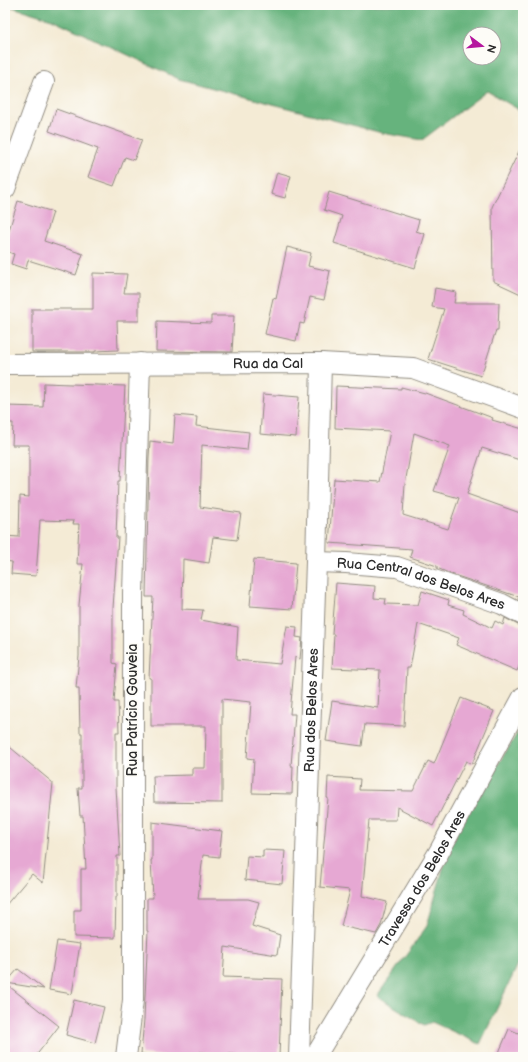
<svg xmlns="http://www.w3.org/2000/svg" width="528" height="1062" font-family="'Balsamiq Sans',sans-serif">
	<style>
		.forest { fill: #66b37d; stroke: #486f54; fill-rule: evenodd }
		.building { fill: #e6a8d3; fill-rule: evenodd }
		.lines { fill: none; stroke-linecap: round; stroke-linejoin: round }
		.minor-casing { stroke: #908b80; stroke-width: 22 }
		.minor { stroke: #fff; stroke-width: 20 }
		.labels { text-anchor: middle; stroke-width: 3.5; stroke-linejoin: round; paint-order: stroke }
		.street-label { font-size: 14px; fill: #2b2b2b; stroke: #fdfcf7 }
	</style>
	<rect width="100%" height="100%" fill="#fdfcf7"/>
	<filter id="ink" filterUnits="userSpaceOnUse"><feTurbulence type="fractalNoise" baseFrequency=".025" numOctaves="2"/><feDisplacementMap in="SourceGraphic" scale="8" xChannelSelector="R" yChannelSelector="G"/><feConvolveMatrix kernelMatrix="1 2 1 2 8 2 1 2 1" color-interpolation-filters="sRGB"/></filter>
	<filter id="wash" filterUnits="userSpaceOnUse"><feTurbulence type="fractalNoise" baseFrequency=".012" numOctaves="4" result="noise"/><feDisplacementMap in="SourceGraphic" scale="16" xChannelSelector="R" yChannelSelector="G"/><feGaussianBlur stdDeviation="0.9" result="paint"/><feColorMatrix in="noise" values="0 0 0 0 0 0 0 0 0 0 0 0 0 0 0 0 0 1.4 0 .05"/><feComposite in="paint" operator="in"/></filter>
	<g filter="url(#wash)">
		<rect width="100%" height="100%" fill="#f4ebd5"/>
		<!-- forest -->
		<path class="forest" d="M6,5H523V112L487,91L422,140L382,133L179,79L52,19ZM470,34H494V58H470Z
			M523,724V954L480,1044L432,1022L424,1025L377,996L427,926L451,840Z"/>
		<g id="blocks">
			<!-- building -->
			<path class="building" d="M56,109L142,140L134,160L125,157L114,186L88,177L98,149L49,131Z
				M523,143V295L493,281L492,207Z
				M277,172L291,176L285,198L271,194Z
				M329,192L419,220L416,231L425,234L415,268L334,243L342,216L324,210Z
				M18,201L53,212L44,241L83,254L76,275L28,260L26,269L11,264L14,254L5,251V243Z
				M287,247L311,253L308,266L330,271L324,300L310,297L304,324L300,323L296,341L265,334L273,298L276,299Z
				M93,273L127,274L124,293H139V321H117L118,350L95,351V352H32V309H93Z
				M435,288L456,292L454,303H499L498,330H496L481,376L428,359L444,309L432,307Z
				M211,316H234L232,352L156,351L157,321L211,323Z
				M44,383L125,386L120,481H118L116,537H118L113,608V663L117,664L114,702H118L119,732H116V787L120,856H117V897H116L115,938L74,937V910H81V869H86L83,816H80L78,788H82V733H80L79,688H76L79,656V605L83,564H77L79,524H73L74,521L40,520L36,576L11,574L12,562L5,561V536L19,537L20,496L29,497V445H12L13,423H5V406L43,407Z
				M336,386L401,389V387L425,393L493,418L492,420L523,429V461L482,448L467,494L523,514V602L518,599L519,597L451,574L437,568V566L410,557L412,549L329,543L334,479L380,482L390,431L335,428ZM414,433L450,446L434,491L459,498L448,529L403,515L405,484Z
				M263,394L299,397L296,437L260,434Z
				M175,415L197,417L196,426L249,432L247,450L202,445L200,507L241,513L237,540L213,537L209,563L183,559L182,609L203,610L201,620L238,627L236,660L280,664L287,626L297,627L296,637L302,638L300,659L295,657L290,714H295L291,766H293L292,794L252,793L254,759L247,758L251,702L222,699V803L154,802L153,776L192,775V768H205L206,726H151V678H149L153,597H146L149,457L150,441L173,444Z
				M254,559L296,563L292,609L250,606Z
				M336,583L375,586L374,598L386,599L385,604L418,605L422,591L449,600L448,605L464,610L463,614L492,628L495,621L503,625L505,618L518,625L523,626V657L517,671L456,645L459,638L418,624L410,668H407L404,726L365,724L362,746L326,741L332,701L378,708L380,670L332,668L334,634H332Z
				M461,698L494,711L472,764L466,761L433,826L397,807L396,820H369L362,896L387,902L381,925L376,934L341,926L350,890L320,887L328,798H327L328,777L360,779L359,790L413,791L428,761L434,764Z
				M5,743L53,783L43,883L32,874L5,906Z
				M152,822L222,831L219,857L203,855L198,899H248L259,902L252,926L280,935L277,955L225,947L223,977L282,979L279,1057H243V1055L200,1052L201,1057H175L141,1054L144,1019L148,931H147V898H153L151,860H152Z
				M263,850L285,851L282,884L245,880L247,856L263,857Z
				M57,941L80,944L72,994L49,990Z
				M18,969L44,989L6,983Z
				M5,983L59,1026L35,1057H5Z
				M74,1000L104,1007L95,1043L66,1035Z
				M509,1029L523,1035V1057H497Z"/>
		</g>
	</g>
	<g filter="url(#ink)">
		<use href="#blocks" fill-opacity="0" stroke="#908b80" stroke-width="1"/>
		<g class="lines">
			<defs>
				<g id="minor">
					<path d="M5,189L44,82"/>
					<path id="s1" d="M5,364L321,363L413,368L523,408"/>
					<path id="s2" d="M316,562L346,563L397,567L502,604L523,615"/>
					<path d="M126,1057L133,1000V593L140,363"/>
					<path id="s3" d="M299,1057L316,562L321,363"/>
					<path id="s4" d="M315,1057L439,852L523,697"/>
				</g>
			</defs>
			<!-- minor casing -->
			<use href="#minor" class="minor-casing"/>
			<!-- minor -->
			<use href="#minor" class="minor"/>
		</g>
	</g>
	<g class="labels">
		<!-- street labels -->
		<g class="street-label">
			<text dy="5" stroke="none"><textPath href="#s1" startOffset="263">Rua da Cal</textPath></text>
			<text dy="5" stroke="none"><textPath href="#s2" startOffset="108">Rua Central dos Belos Ares</textPath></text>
			<text transform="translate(132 710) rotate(-90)" y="5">Rua Patrício Gouveia</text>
			<text dy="5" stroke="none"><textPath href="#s3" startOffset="347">Rua dos Belos Ares</textPath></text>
			<text dy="5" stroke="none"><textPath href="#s4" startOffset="208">Travessa dos Belos Ares</textPath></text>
		</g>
	</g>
	<!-- margin -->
	<rect width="528" height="1062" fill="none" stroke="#fdfcf7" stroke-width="20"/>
	<!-- north arrow -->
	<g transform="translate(482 46) rotate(106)"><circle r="19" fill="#fdfcf7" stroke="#a9a8a5"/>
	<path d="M0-3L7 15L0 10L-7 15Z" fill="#b5179e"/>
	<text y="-6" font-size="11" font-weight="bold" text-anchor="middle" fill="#2b2b2b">N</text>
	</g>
</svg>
